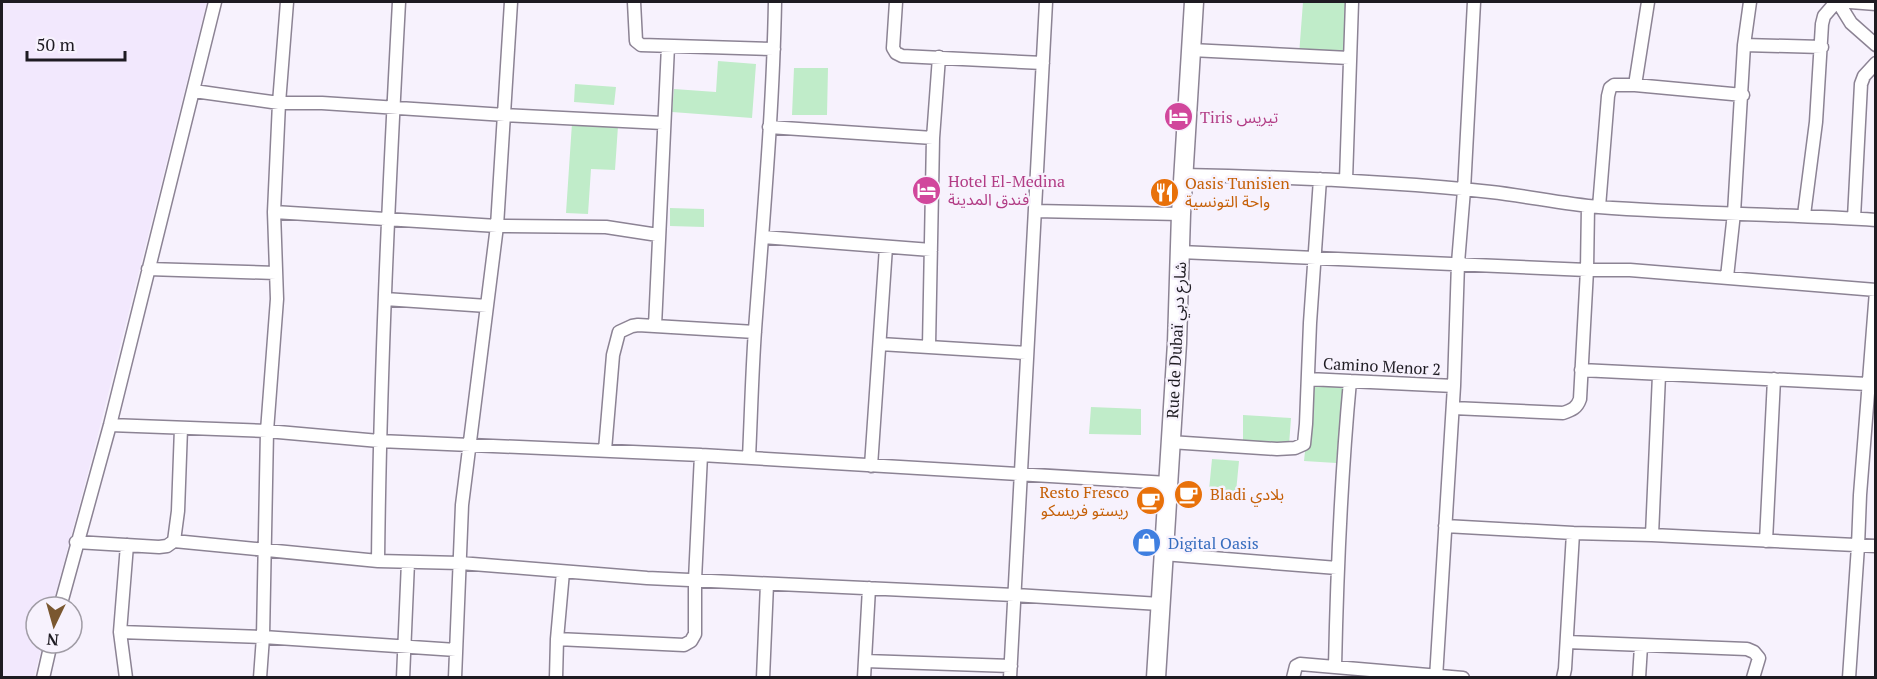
<svg xmlns="http://www.w3.org/2000/svg" width="1877" height="679" font-family="'PT Serif','Noto Sans Arabic',serif">
	<style>
		.built { fill: #f2e8fd }
		.green { fill: #c0ecc9 }
		.lines { fill: none; stroke-linecap: round; stroke-linejoin: round }
		.street-casing { stroke: #8c8394; stroke-width: 15 }
		.secondary-casing { stroke: #8c8394; stroke-width: 21 }
		.street { stroke: #fff; stroke-width: 12 }
		.secondary { stroke: #fff; stroke-width: 18 }
		.labels { text-anchor: middle; stroke-width: 5; stroke-linejoin: round; paint-order: stroke }
		.hotel-label { font-size: 16px; fill: #b23c85; stroke: #f7f2fd; text-anchor: start }
		.food-label { font-size: 16px; fill: #c56008; stroke: #f7f2fd; text-anchor: start }
		.street-label { font-size: 16px; fill: #1e1b22; stroke: #f7f2fd }
		.shop-label { font-size: 16px; fill: #366cbe; stroke: #f7f2fd; text-anchor: start }
	</style>
	<rect width="100%" height="100%" fill="#f7f2fd"/>
	<!-- built -->
	<path class="built" d="M2,2H207L94,450L52,607H36V643H43L34,677H2Z"/>
	<!-- green -->
	<path class="green" d="M1303,2H1350L1349,54L1299,55Z
		M718,61L756,64L752,118L672,112L674,89L716,92Z
		M794,68H828L827,115H792Z
		M575,84L616,87L614,105L574,102Z
		M572,123L618,126L615,170L591,169L588,214L566,213Z
		M670,208L704,209V227L670,226Z
		M1312,382L1344,384L1336,463L1304,461Z
		M1091,407L1141,409V435L1089,434Z
		M1243,415L1291,418L1289,445L1243,443Z
		M1212,459L1239,461L1236,492L1209,490Z"/>
	<g class="lines">
		<defs>
			<path id="street" d="M634,2L636,41L641,45L774,49
				M896,2L893,48L896,53L902,56L1043,63
				M1838,2L1851,23L1876,45
				M1850,2L1876,4
				M1744,45L1822,47
				M1191,50L1349,58
				M1635,85L1648,2
				M194,91L279,103H322L505,115L663,123
				M769,127L933,138
				M1183,175C1286,177 1389,181 1491,192C1527,196 1563,204 1599,207C1691,214 1783,214 1876,220
				M1346,180L1352,2
				M1599,207L1608,96L1610,88L1614,85H1635L1743,95
				M1035,211L1181,214
				M274,212L497,226L606,227L658,235
				M1804,215L1816,122L1822,24L1824,16L1836,2
				M1854,218L1861,84L1864,76L1876,63
				M763,237L931,250
				M1180,252L1587,270H1630L1876,290
				M148,269L276,273
				M1727,277L1734,213L1744,45L1750,2
				M385,299L487,306
				M655,326L668,46
				M880,344L1026,353
				M929,346L933,138L939,57
				M1581,370L1868,384
				M1308,379L1454,386
				M1453,408L1563,413C1572,410 1577,408 1580,399L1587,270L1588,206
				M110,425L267,431L379,441L701,455L1168,483
				M1170,442L1277,449L1295,448L1304,444L1306,424L1310,323L1320,179
				M605,450L613,355L619,332L632,326L638,325L755,332
				M749,458C751,415 752,373 755,330C763,221 773,111 775,2
				M871,466L886,247
				M1445,526L1573,533L1652,535L1876,546
				M1652,535L1659,375
				M174,541L378,561L460,563L647,578L1014,595L1160,604
				M1766,541L1774,379
				M76,542L159,547L167,546L174,541L178,511L181,428
				M1163,554L1337,568
				M378,561C380,374 389,188 399,2
				M60,607L110,425L215,2
				M120,632L263,637L456,650
				M557,639L684,645L691,641L695,634V580L701,455
				M1567,642L1747,649L1754,652L1759,658L1753,678
				M865,661L1011,666
				M1335,667C1337,572 1341,477 1350,381
				M43,678L51,643
				M126,678L120,632L127,545
				M260,678L263,637L267,431L277,299L274,212L279,103L287,2
				M403,678L408,562
				M455,678L462,505L497,226L511,2
				M556,678L557,639L563,572
				M763,678L767,584
				M864,678L869,588
				M1010,678L1046,2
				M1293,678L1296,666L1300,664L1463,678
				M1436,678L1454,386L1458,263L1464,190L1474,2
				M1563,678L1565,669L1573,533
				M1639,678L1641,646
				M1849,678L1858,546L1860,495L1876,291"/>
			<path id="secondary" d="M1156,678L1177,343L1181,214L1194,2"/>
		</defs>
		<!-- street casing -->
		<use href="#street" class="street-casing"/>
		<!-- secondary casing -->
		<use href="#secondary" class="secondary-casing"/>
		<!-- street -->
		<use href="#street" class="street"/>
		<!-- secondary -->
		<use href="#secondary" class="secondary"/>
	</g>
	<!-- icons -->
	<defs>
		<symbol id="hotel-disc" viewBox="-11 -11 22 22"><circle r="9.5" fill="#d1479c" stroke="#f7f2fd"/><path d="M-6-4.5h1.5V1H6V5H4.5V3h-9V5H-6ZM-4 0a1.8 1.8 0 1 1 3.6 0ZM.5 0V-2.5h3Q6-2.5 6 0Z" fill="#fff"/></symbol>
		<symbol id="restaurant-disc" viewBox="-11 -11 22 22"><circle r="9.5" fill="#e8710a" stroke="#f7f2fd"/><path d="M-5-6h1v4h1v-4h1v4h1v-4h1v5L-1.5 .5V6h-2V.5L-5-1ZM5-6V6H3V1.5H1.5Q1.5-4 5-6Z" fill="#fff"/></symbol>
		<symbol id="cafe-disc" viewBox="-11 -11 22 22"><circle r="9.5" fill="#e8710a" stroke="#f7f2fd"/><path d="M-5.5-4.5H6V0H3Q3 3.5 0 3.5H-2.5Q-5.5 3.5-5.5 0ZM3-3.2v2h1.7v-2ZM-6 4.5H4V6H-6Z" fill="#fff"/></symbol>
		<symbol id="shop-disc" viewBox="-11 -11 22 22"><circle r="9.5" fill="#3f7fe0" stroke="#f7f2fd"/><path d="M-5-2.5h2.3a2.7 3.5 0 0 1 5.4 0H5L5.5 6h-11ZM-1.5-2.5h3a1.5 2.3 0 0 0-3 0Z" fill="#fff"/></symbol>
	</defs>
	<g fill-rule="evenodd">
		<use href="#hotel-disc" x="1162" y="100" width="33" height="33"/>
		<use href="#hotel-disc" x="910" y="174" width="33" height="33"/>
		<use href="#restaurant-disc" x="1148" y="176" width="33" height="33"/>
		<use href="#cafe-disc" x="1172" y="478" width="33" height="33"/>
		<use href="#cafe-disc" x="1134" y="484" width="33" height="33"/>
		<use href="#shop-disc" x="1130" y="526" width="33" height="33"/>
	</g>
	<g class="labels">
		<!-- hotel labels -->
		<g class="hotel-label">
			<text x="1200" y="123">Tiris تيريس</text>
			<text x="948" y="187">Hotel El-Medina<tspan x="948" dy="18">فندق المدينة</tspan></text>
		</g>
		<!-- food labels -->
		<g class="food-label">
			<text x="1185" y="189">Oasis Tunisien<tspan x="1185" dy="18">واحة التونسية</tspan></text>
			<text x="1129" y="498" text-anchor="end">Resto Fresco<tspan x="1129" dy="18">ريستو فريسكو</tspan></text>
			<text x="1210" y="500">Bladi بلادي</text>
		</g>
		<!-- street labels -->
		<g class="street-label">
			<text transform="translate(1176 340) rotate(-87)" y="6">Rue de Dubaï شارع دبي</text>
			<text transform="translate(1382 366) rotate(3)" y="6">Camino Menor 2</text>
		</g>
		<!-- shop labels -->
		<g class="shop-label">
			<text x="1168" y="549">Digital Oasis</text>
		</g>
	</g>
	<!-- border -->
	<rect width="1877" height="679" fill="none" stroke="#1e1b22" stroke-width="6"/>
	<!-- north arrow -->
	<g transform="translate(54 625) rotate(185)"><circle r="28" fill="#f7f2fd" stroke="#a09ca5" stroke-width="1.5"/>
	<path d="M0-4.5L10 22L0 15L-10 22Z" fill="#7a5730"/>
	<text y="-9" font-size="16" font-weight="bold" text-anchor="middle" fill="#1e1b22">N</text>
	</g>
	<!-- scale -->
	<path d="M27 51v9h98v-9" fill="none" stroke="#1e1b22" stroke-width="3"/>
	<text x="36" y="51" font-size="18" fill="#1e1b22" stroke="#f7f2fd" stroke-width="4.5" paint-order="stroke">50 m</text>
</svg>
